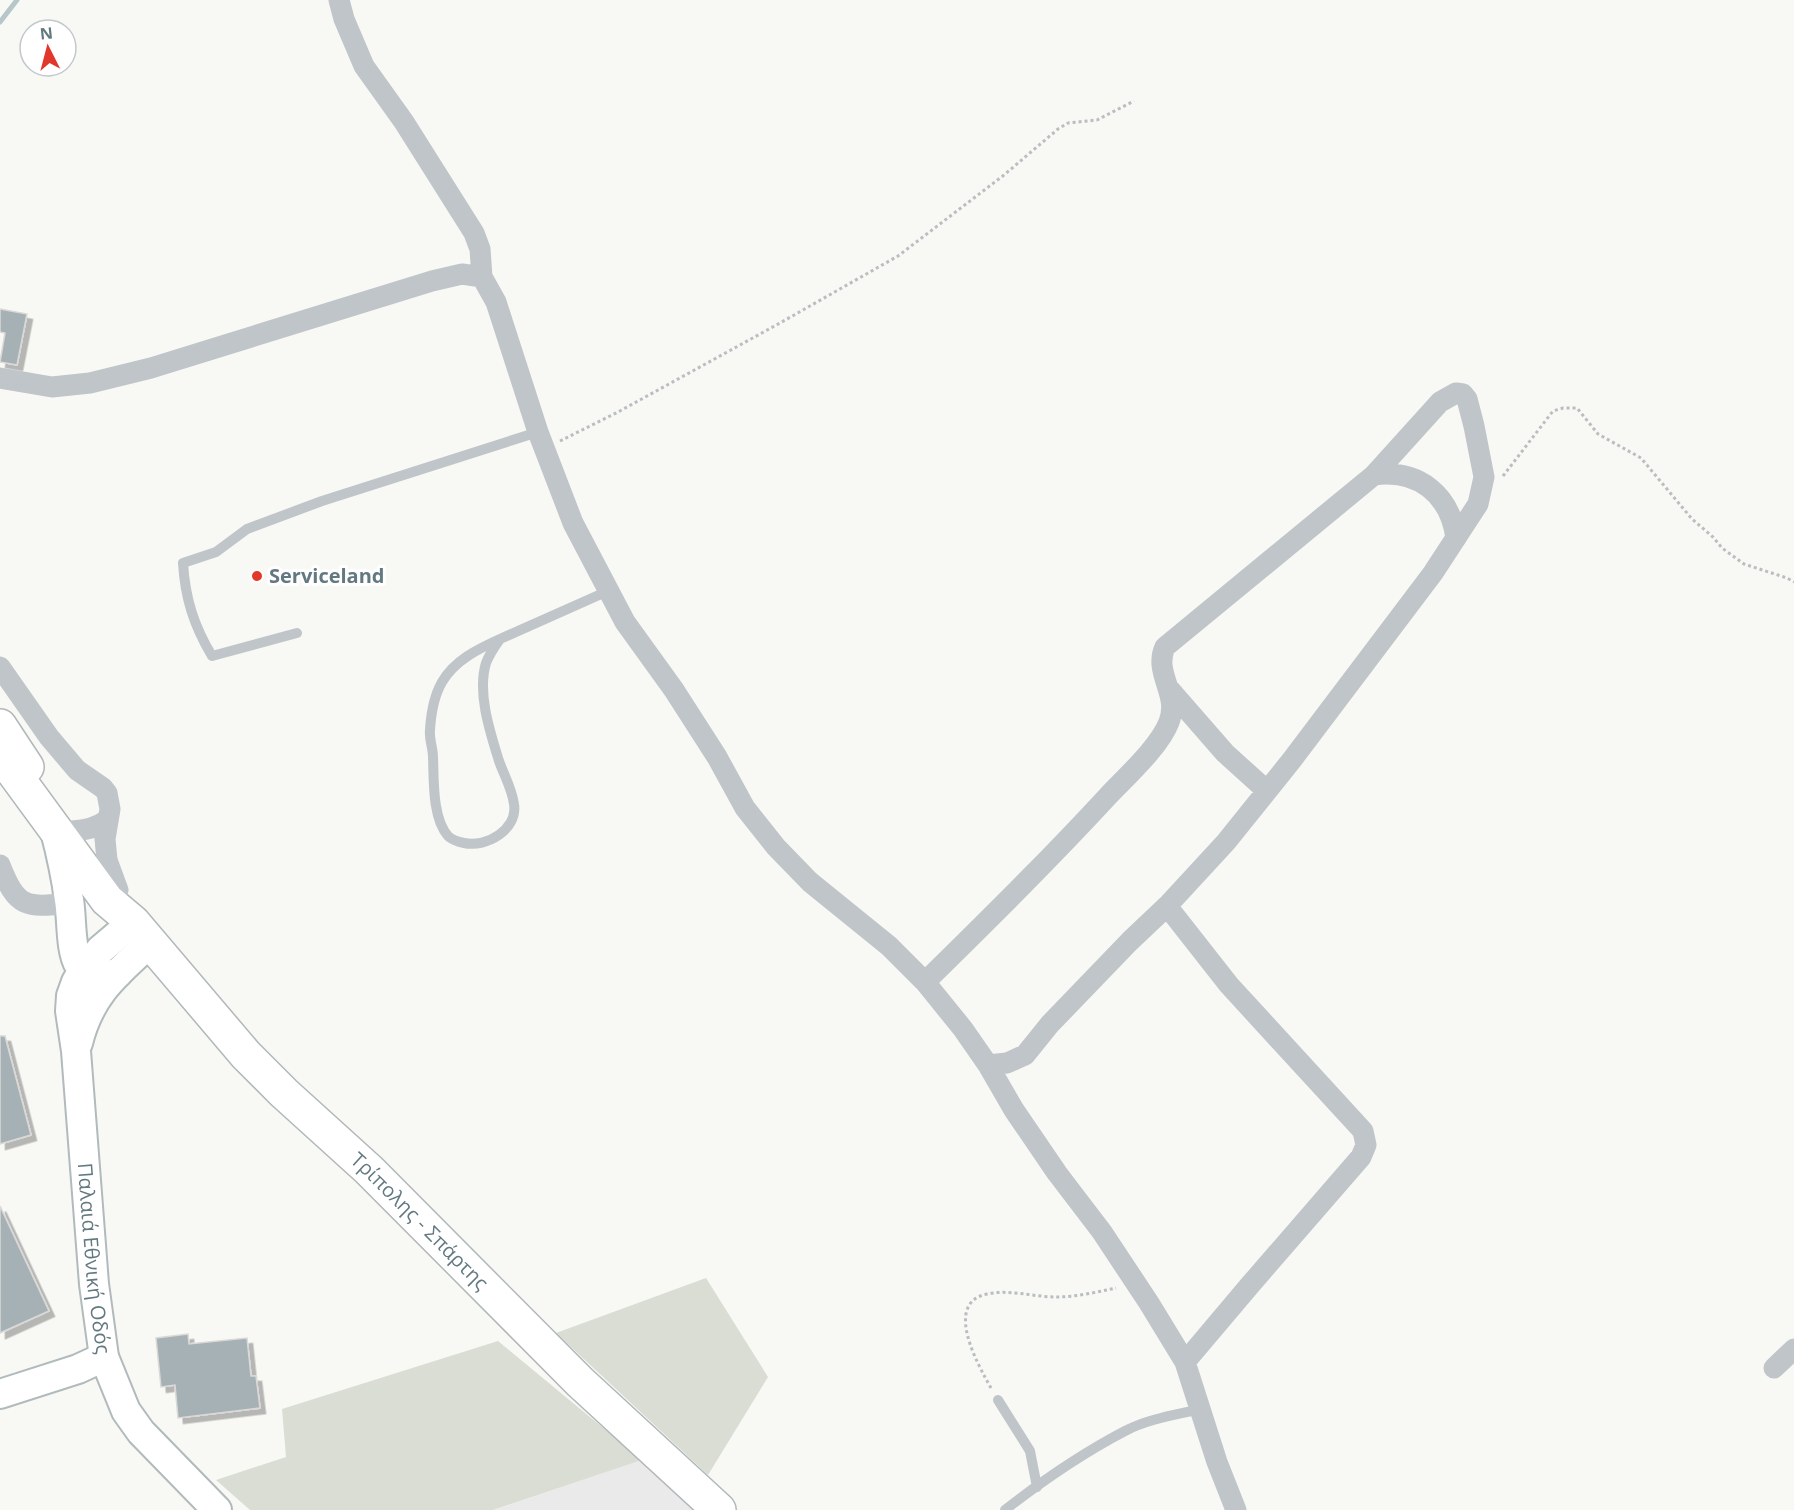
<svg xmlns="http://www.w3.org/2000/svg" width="1794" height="1510" font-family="'Open Sans',sans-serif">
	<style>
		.built { fill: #e9eae9 }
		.green { fill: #d9ddd4 }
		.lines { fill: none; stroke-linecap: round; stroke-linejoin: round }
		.stream { stroke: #b7c6c8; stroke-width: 5 }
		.building { fill: #a6b1b5; stroke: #dad9d8; stroke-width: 1.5; filter: url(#shadow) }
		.secondary-casing { stroke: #b1babc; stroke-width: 32 }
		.primary-casing { stroke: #b0b8ba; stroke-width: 36 }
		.path { stroke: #b9bec0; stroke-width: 3; stroke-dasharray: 3 3; stroke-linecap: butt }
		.service { stroke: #bfc5c8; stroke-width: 10 }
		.minor { stroke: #bfc5c8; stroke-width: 21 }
		.secondary { stroke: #fff; stroke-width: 28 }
		.primary { stroke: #fff; stroke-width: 33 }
		.poi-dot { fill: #e2372b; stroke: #fff; stroke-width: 2 }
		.labels { text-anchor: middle; stroke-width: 6; stroke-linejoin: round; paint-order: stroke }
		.poi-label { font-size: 20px; font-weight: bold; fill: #637980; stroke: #fff; text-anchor: start }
		.street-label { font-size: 20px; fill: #637980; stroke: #fff }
	</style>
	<defs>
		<filter id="shadow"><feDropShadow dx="5.5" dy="5.5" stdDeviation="0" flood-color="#0004"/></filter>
	</defs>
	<rect width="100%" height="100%" fill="#f8f8f5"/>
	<!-- built -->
	<path class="built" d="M642,1460L694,1510H494Z"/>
	<!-- green -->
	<path class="green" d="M706,1278L768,1377L708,1475L556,1333Z
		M498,1341L642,1460L493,1510H250L216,1480L286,1457L282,1409Z"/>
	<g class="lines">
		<!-- stream -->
		<path class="stream" d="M0,22L17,0"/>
	</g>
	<!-- building -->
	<path class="building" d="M0,309L27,314L17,365L0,362L5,333L0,332Z
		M0,1036H5L31,1135L0,1144Z
		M0,1206L49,1311L0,1333Z
		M188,1334L189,1344L247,1338L251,1376H256L260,1408L178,1418L175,1385L161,1387L156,1338Z"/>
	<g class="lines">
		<defs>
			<g id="secondary">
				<path d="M55,831C61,854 66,877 69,900C72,917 70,951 79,965C88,978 104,976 118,973"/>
				<path id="s1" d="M133,922L100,950L83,970L76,982L71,996L70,1011L76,1051L94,1284L104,1357L126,1411L141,1432L217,1510"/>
				<path d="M78,1043C90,994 116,974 151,942"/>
				<path d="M0,1394L78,1369L104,1357"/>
			</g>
			<g id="primary">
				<path d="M0,726L27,767"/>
				<path id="s2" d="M0,754L107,900L133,922L246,1055L284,1093L369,1170L580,1382L719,1510"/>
			</g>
		</defs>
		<!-- secondary casing -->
		<use href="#secondary" class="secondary-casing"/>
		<!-- primary casing -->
		<use href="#primary" class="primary-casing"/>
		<!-- path -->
		<path class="path" d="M560,441L618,412L780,323L898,256L1004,175L1058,129L1068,123L1097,120L1134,101
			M1503,476L1553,411L1563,408H1577L1598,434L1641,458L1692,519L1713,537L1722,548L1744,564L1787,578L1794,582
			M991,1388C978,1365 943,1303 987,1294C1009,1289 1034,1297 1056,1297C1076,1297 1097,1292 1116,1288"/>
		<!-- service -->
		<path class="service" d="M297,633L212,656C194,626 185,598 183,563L216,552L247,529L322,501L538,432
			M500,639C495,646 489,655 486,663C477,693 490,732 499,761C504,775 512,789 514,804C518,829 487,848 464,843C459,842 452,840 448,836C432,818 434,779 433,757C433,748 429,739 430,730C431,713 434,696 442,682C455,660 478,649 500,639L608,591
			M998,1400L1030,1451L1037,1487
			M1005,1510C1042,1481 1083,1453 1125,1431C1148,1419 1175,1415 1201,1409"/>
		<!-- minor -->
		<path class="minor" d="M339,0L344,19L364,66L404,122L474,233L480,249L482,277L496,302L538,432L573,523L625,622L674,690L717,757L745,808L776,847L810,882L889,946L925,982L963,1029L988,1065L1014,1110L1057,1173L1102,1232L1149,1303L1185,1362L1217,1462L1236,1510
			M0,378L52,387L90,383L151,368L432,281L462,274L482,277
			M1374,475C1418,469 1450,494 1456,538
			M0,667L49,737L77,770L103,788L107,793L110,809L105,839L107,860L118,890
			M1170,690L1225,753L1267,791
			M72,831C86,830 96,828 107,820
			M0,865C17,908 25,908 70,903
			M1167,906L1229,985L1363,1131L1366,1145L1361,1157L1250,1285L1185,1362
			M925,982C987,921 1049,860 1108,796C1127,776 1160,746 1169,722C1180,694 1153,673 1165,647L1374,475L1440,402L1456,393L1463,394L1467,399L1474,426L1484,477L1478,504L1433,573L1291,761L1226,842L1167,906L1130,941L1050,1024L1025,1055L1007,1063L988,1065
			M1774,1368L1794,1349"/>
		<!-- secondary -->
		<use href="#secondary" class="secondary"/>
		<!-- primary -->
		<use href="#primary" class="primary"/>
	</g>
	<!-- markers -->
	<circle class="poi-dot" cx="257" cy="576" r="6"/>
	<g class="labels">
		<!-- poi labels -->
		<g class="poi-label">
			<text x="269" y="583">Serviceland</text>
		</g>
		<!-- street labels -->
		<g class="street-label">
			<text dy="7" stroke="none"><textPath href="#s2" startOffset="630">Τρίπολης - Σπάρτης</textPath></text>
			<text dy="7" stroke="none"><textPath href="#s1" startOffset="362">Παλαιά Εθνική Οδός</textPath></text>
		</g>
	</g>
	<!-- north arrow -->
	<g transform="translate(48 48) rotate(354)"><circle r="28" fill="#ffffff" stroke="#c1c9cc" stroke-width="1.5"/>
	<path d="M0-4.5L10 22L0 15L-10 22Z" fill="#e2372b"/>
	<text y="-9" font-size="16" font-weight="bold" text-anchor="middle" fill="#637980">N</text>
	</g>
</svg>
